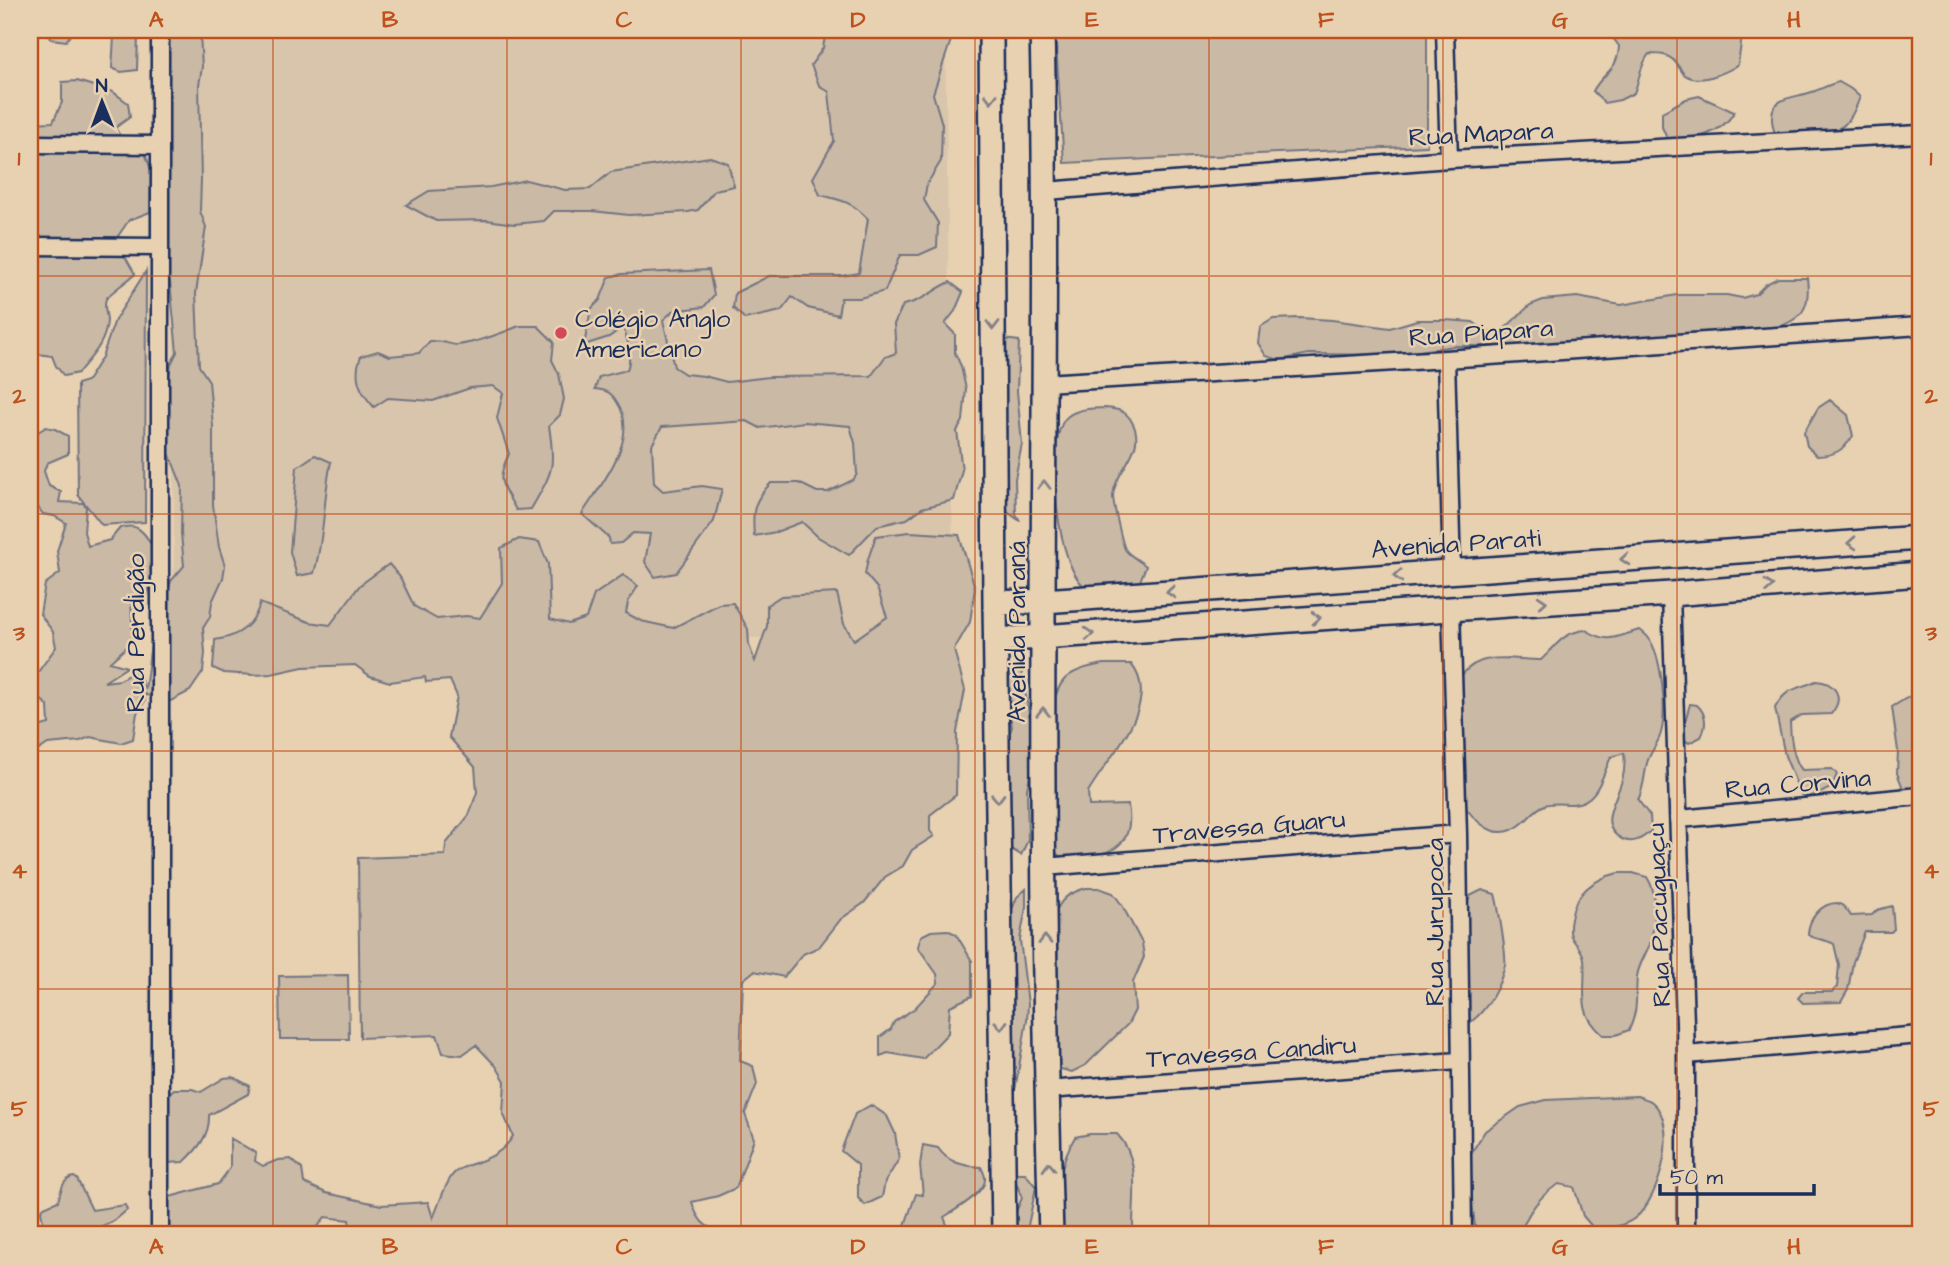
<svg xmlns="http://www.w3.org/2000/svg" width="1950" height="1265" font-family="'Architects Daughter',sans-serif">
	<style>
		.built { fill: #d9c5ab }
		.green { fill: #cab9a5; stroke: #727482; stroke-width: 2 }
		.lines { fill: none; stroke-linecap: round; stroke-linejoin: round }
		.street-casing { stroke: #1b2f5e; stroke-width: 21 }
		.secondary-casing { stroke: #1b2f5e; stroke-width: 28 }
		.street { stroke: #e8d1b1; stroke-width: 16 }
		.secondary { stroke: #e8d1b1; stroke-width: 23 }
		.oneway { stroke: #828088 }
		.grid { fill: none; stroke: #bf511c; stroke-width: 2; stroke-opacity: 0.55 }
		.poi-dot { fill: #d1495b; stroke: #e8d1b1; stroke-width: 2.5 }
		.labels { text-anchor: middle; stroke-width: 5; stroke-linejoin: round; paint-order: stroke }
		.street-label { font-size: 26px; fill: #1b2f5e; stroke: #e8d1b1 }
		.poi-label { font-size: 26px; fill: #1b2f5e; stroke: #e8d1b1; text-anchor: start }
		.neatline { fill: none; stroke: #bf511c; stroke-width: 2.5 }
		.grid-label { font-size: 23px; text-anchor: middle; font-weight: bold; fill: #bf511c }
	</style>
	<rect width="100%" height="100%" fill="#e8d1b1"/>
	<filter id="ink" filterUnits="userSpaceOnUse"><feTurbulence type="fractalNoise" baseFrequency=".0143" numOctaves="2"/><feDisplacementMap in="SourceGraphic" scale="14" xChannelSelector="R" yChannelSelector="G"/><feConvolveMatrix kernelMatrix="1 2 1 2 8 2 1 2 1" color-interpolation-filters="sRGB"/></filter>
	<g filter="url(#ink)">
		<!-- built -->
		<path class="built" d="M173,30H945L954,637L174,640Z"/>
		<!-- green -->
		<path class="green" d="M45,30H74L66,41L51,39Z
			M111,30H135L138,35L137,70L121,72L112,68L114,37Z
			M164,30H202L200,33L202,67L199,85L201,179L200,211L206,227L196,293L199,366L209,381L213,426V505L219,547L225,566L223,578L212,602L210,617L203,628L205,653L203,672L190,691L165,704L145,694V701L137,713L133,739L121,743L90,737L80,741L48,744L34,753L30,752V729L49,724L48,706L34,693L33,679L56,647L53,632L40,614L45,584L60,573L57,551L66,523L54,516L43,514L30,497V437L46,427L55,429L68,436V454L47,463L44,471L49,486L61,492L59,502L83,503L86,507L84,532L88,546L110,540L120,528C125,527 132,525 137,528C147,533 156,552 156,563C156,573 150,586 147,596L131,599L133,641L110,662L127,667L104,682L120,680L133,672L139,674L145,690L151,643L155,638L171,581L184,566L181,533L182,486L162,435L161,394L168,382L171,364L177,352L170,282L162,273Z
			M826,30H949L951,40L933,94L942,124L941,161L927,184L924,200L938,223L937,247L919,255H900L885,291L860,298H841L838,315L808,308L792,297L781,311L745,319L733,308L735,293L769,276H842L859,273L868,219C852,202 842,200 820,195L813,178L834,141L829,92L819,85L811,65L823,48Z
			M1055,30H1427V146L1064,163Z
			M1607,30H1746L1742,36L1738,65C1725,73 1699,85 1685,75C1682,73 1681,69 1678,66C1671,54 1661,54 1649,54C1639,67 1640,79 1634,93L1620,100L1604,103L1593,91C1604,71 1618,71 1619,46Z
			M77,81L113,92L128,103L130,117L115,128L123,140L144,150L151,170L150,212L129,220L116,239H30V123L53,122L62,102V82Z
			M1839,82L1851,89L1860,97C1850,125 1842,132 1813,135C1799,136 1788,137 1775,134C1763,96 1787,100 1812,92C1822,89 1829,84 1839,82Z
			M1699,96L1734,112C1721,136 1693,139 1668,141L1662,127V112L1686,99Z
			M710,157L728,163L734,186L715,190L698,210L688,212L629,215L592,211H554L544,221L514,224L487,220L436,221L406,205L429,191L491,187L526,180L565,190L590,189L611,172Z
			M71,252L123,253L135,274C128,281 110,292 106,299C103,307 107,313 107,321C106,343 91,357 78,373L64,376L56,366L52,356L30,353V255Z
			M709,270L714,295L704,307L673,311L663,320L674,367L685,374L704,376L727,382L769,377L871,376L885,357L896,353L894,324L903,305C921,302 933,290 950,282L963,292L955,311L945,324L955,334V353L961,366L966,389L963,421L957,431L962,470L954,500L922,508L907,519L877,526L849,555L818,537L802,522L776,532L754,536C752,511 753,501 771,483H799L817,492H828L853,480L857,474L855,443L850,426L804,422L760,428L747,421L662,427L652,445L654,483L663,491L702,486L722,489L714,521L676,573L655,577L645,562L650,534L633,533L621,543L610,544L609,538L582,514C601,484 641,438 617,402C611,392 606,390 595,389L599,377L627,370C632,357 628,340 623,327L609,337L584,345L591,309L600,300L609,277L622,274Z
			M146,271L145,522L102,525L78,495L77,384L87,381L102,357L115,320Z
			M1778,278H1807C1811,309 1802,320 1772,329L1530,346H1454L1391,355L1309,354L1280,360L1266,356L1258,343L1260,327L1273,319L1300,318L1332,320L1390,328L1417,320H1445L1473,322L1485,331L1500,333L1530,305L1543,300L1577,297L1621,305L1677,295H1727L1742,298L1756,294L1766,284Z
			M519,326H538L554,342L552,360L559,374L564,399L560,415L549,426C556,470 552,472 531,509L516,510C502,484 495,482 509,454L497,418L503,393L493,386L470,388L433,401L388,398L374,407C359,391 353,376 361,356L378,351L390,356L419,353L430,341C442,340 449,345 458,345C478,342 500,334 519,326Z
			M1002,339L1019,341L1017,391L1022,444L1015,479L1016,514L1020,521L1006,511Z
			M1830,400L1848,415L1853,436C1844,450 1834,456 1817,456L1807,446L1804,432L1818,408Z
			M1105,408C1117,409 1126,410 1132,422C1148,450 1115,469 1113,496C1113,503 1122,543 1125,549C1128,555 1140,561 1146,566L1140,581L1130,592C1118,592 1097,594 1087,588C1056,571 1045,444 1065,419C1074,408 1092,409 1105,408Z
			M315,455L331,462C323,499 325,536 314,573L297,576L290,552L297,467Z
			M910,532L959,535L975,588L970,622L954,650L965,690L957,732L956,795L930,815V831L934,836L912,850L903,866L885,877L864,903L841,919L819,947L803,954L784,977L754,971L743,980L740,1061L753,1066L757,1084L745,1114L754,1139L736,1188L718,1196L692,1202C701,1233 715,1229 743,1235H352L349,1220L325,1217L317,1228L319,1235H180L176,1232L167,1235L162,1199L218,1184L230,1168V1138L256,1153L255,1161L263,1166L278,1160L291,1159L302,1169L304,1183L326,1193L381,1205L428,1202L433,1218C439,1205 443,1189 451,1177C462,1160 495,1166 513,1136L503,1113L505,1081L496,1066L476,1045L462,1055L443,1053L437,1035L360,1038L358,858L445,855L446,844L469,815L477,792L475,767L449,737L457,696L450,680L426,682L425,677L390,682L370,676L355,665L303,667L271,674L254,675L224,673L213,668L215,640C238,637 254,626 260,603L309,622L330,625L360,585L389,564L400,577L414,606L437,619L466,616L480,618L502,583L501,548L519,539L539,542L548,564L550,619L569,624L586,618L594,595L623,575L638,586L628,602L626,613L641,621L673,628L719,604L733,603L748,629L749,645L755,661L767,626V605L781,596L837,593L844,624L854,640L887,617L877,588L865,574L868,559L876,536Z
			M1586,630C1610,645 1616,636 1640,630C1644,633 1649,637 1651,642C1662,662 1667,711 1661,733C1658,744 1650,752 1647,763C1644,776 1644,788 1638,800L1650,816L1651,831C1643,838 1633,845 1622,839C1596,825 1617,800 1622,780C1625,771 1625,762 1624,753L1611,757C1602,776 1598,803 1572,804C1563,804 1552,802 1545,805C1535,809 1531,816 1524,822C1500,843 1481,828 1465,807L1462,675C1481,650 1513,660 1541,660C1557,645 1563,632 1586,630Z
			M1020,664L1030,718L1036,735L1035,751L1027,789L1028,840L1021,855L1006,846V743L1012,727L1006,694L1009,678Z
			M1104,664H1131C1164,703 1106,759 1088,792L1089,806L1128,805C1137,855 1100,855 1063,859L1055,852C1054,832 1056,813 1056,793C1056,763 1043,704 1064,680C1073,670 1091,666 1104,664Z
			M1816,681C1836,682 1845,698 1831,714L1802,715L1790,722C1790,736 1793,759 1802,770L1832,769L1837,774L1832,787C1822,792 1812,799 1801,795L1785,756L1775,708C1786,687 1796,690 1816,681Z
			M1920,690C1920,699 1922,710 1920,719C1919,726 1916,733 1915,741C1915,758 1926,771 1917,789L1910,791L1903,788L1897,773L1898,751L1892,707Z
			M1690,704L1697,705C1707,714 1707,725 1701,737L1689,743L1685,740L1684,725Z
			M1618,873H1633L1647,877C1660,897 1656,923 1649,946C1645,956 1638,966 1637,977C1635,999 1639,1008 1629,1030L1616,1035H1603C1575,1011 1587,991 1584,959C1583,949 1574,944 1571,936C1569,931 1570,924 1571,919C1574,893 1594,879 1618,873Z
			M1086,888H1099L1113,893L1122,905L1142,943L1144,957L1133,982L1135,1010L1128,1024L1086,1065L1072,1072L1057,1068L1055,914C1061,898 1069,893 1086,888Z
			M1026,889V907L1020,940L1028,1004L1027,1020L1013,1102L1011,1052L1012,1001L1004,929L1017,897Z
			M1482,890L1495,894C1498,905 1507,957 1505,965C1500,986 1488,1009 1471,1022L1466,1009L1465,910L1470,896Z
			M1837,903L1843,905L1851,916L1872,915L1877,910L1892,906L1894,929L1891,932H1865L1853,962L1848,990L1841,1002L1803,1003L1798,998L1803,992H1832L1837,987L1839,965L1834,944C1825,939 1816,940 1808,935C1808,919 1821,903 1837,903Z
			M947,930L956,934L972,961V996L950,1006L948,1033L923,1059L888,1053L880,1056V1037L891,1029L894,1022L915,1008L938,983L937,974L918,947L921,936L931,931Z
			M348,975L349,1039H280L279,976Z
			M233,1077L250,1086L248,1094L209,1115C210,1135 198,1149 184,1162L167,1163L165,1097L174,1089H192L201,1092L224,1078Z
			M1637,1096C1642,1098 1648,1099 1652,1102C1680,1124 1660,1199 1635,1218C1623,1227 1608,1228 1594,1229L1583,1216L1574,1187L1559,1184C1541,1194 1526,1214 1520,1235H1476L1468,1169L1470,1155L1485,1131L1520,1107L1546,1100Z
			M871,1105L887,1116L895,1133L899,1159L885,1182L882,1197L865,1205L858,1198V1165L841,1151L855,1114Z
			M1090,1134H1117C1141,1159 1133,1195 1133,1227L1140,1235H1056C1058,1200 1056,1167 1075,1137Z
			M923,1145L938,1148C948,1163 964,1166 981,1167C982,1169 985,1176 985,1178C987,1192 955,1210 944,1217L951,1235H897L905,1225L916,1194L923,1195L920,1165Z
			M1016,1173H1025L1036,1187L1026,1235H1010L1014,1216L1022,1198L1016,1182Z
			M74,1177L77,1179L92,1210L125,1205L127,1210C105,1232 71,1235 42,1235L43,1223L41,1211L44,1207L58,1201C61,1191 62,1179 74,1177Z"/>
		<g class="lines">
			<defs>
				<path id="street" d="M160,30V1235
					M1445,30L1449,159
					M30,144L160,145
					M1046,191L1449,159L1920,134
					M30,246L159,247
					M1446,359L1452,572
					M1044,383L1446,359L1920,326
					M1671,594L1686,1055V1235
					M1451,608L1458,834L1463,1235
					M1680,819L1920,796
					M1044,867L1458,834
					M1686,1055L1920,1035
					M1046,1090L1459,1061"/>
				<path id="secondary" d="M991,30L995,603L1004,1235
					M1042,30C1047,234 1043,438 1043,642C1042,839 1045,1038 1051,1235
					M995,603L1044,601L1920,538
					M996,640L1671,594L1920,574"/>
			</defs>
			<!-- street casing -->
			<use href="#street" class="street-casing"/>
			<!-- secondary casing -->
			<use href="#secondary" class="secondary-casing"/>
			<!-- street -->
			<use href="#street" class="street"/>
			<!-- secondary -->
			<use href="#secondary" class="secondary"/>
		</g>
		<!-- one-way arrows -->
		<defs><path id="oneway-chevron" d="M-2-3.5L2.5 0L-2 3.5" fill="none" stroke-width="1.6" stroke-linecap="round" stroke-linejoin="round" transform="scale(1.75)"/></defs>
		<g class="oneway">
			<use href="#oneway-chevron" transform="translate(991 98) rotate(90)"/>
			<use href="#oneway-chevron" transform="translate(993 325) rotate(90)"/>
			<use href="#oneway-chevron" transform="translate(1044 485) rotate(-90)"/>
			<use href="#oneway-chevron" transform="translate(1852 543) rotate(176)"/>
			<use href="#oneway-chevron" transform="translate(1625 559) rotate(176)"/>
			<use href="#oneway-chevron" transform="translate(1398 576) rotate(176)"/>
			<use href="#oneway-chevron" transform="translate(1769 586) rotate(-5)"/>
			<use href="#oneway-chevron" transform="translate(1171 592) rotate(176)"/>
			<use href="#oneway-chevron" transform="translate(1542 602) rotate(-4)"/>
			<use href="#oneway-chevron" transform="translate(1316 618) rotate(-4)"/>
			<use href="#oneway-chevron" transform="translate(1089 634) rotate(-4)"/>
			<use href="#oneway-chevron" transform="translate(1043 712) rotate(-90)"/>
			<use href="#oneway-chevron" transform="translate(998 798) rotate(89)"/>
			<use href="#oneway-chevron" transform="translate(1045 940) rotate(-91)"/>
			<use href="#oneway-chevron" transform="translate(1001 1025) rotate(89)"/>
			<use href="#oneway-chevron" transform="translate(1049 1167) rotate(-92)"/>
		</g>
	</g>
	<!-- grid -->
	<path class="grid" d="M273,30V1235M507,30V1235M741,30V1235M975,30V1235M1209,30V1235M1443,30V1235M1677,30V1235M30,276H1920M30,514H1920M30,751H1920M30,989H1920"/>
	<!-- markers -->
	<circle class="poi-dot" cx="561" cy="333" r="7"/>
	<g class="labels">
		<!-- street labels -->
		<g class="street-label">
			<text transform="translate(1481 133) rotate(-3)" y="9">Rua Mapara</text>
			<text transform="translate(1481 332) rotate(-4)" y="9">Rua Piapara</text>
			<text transform="translate(1456 543) rotate(-4)" y="9">Avenida Parati</text>
			<text transform="translate(1016 632) rotate(-90)" y="9">Avenida Paraná</text>
			<text transform="translate(135 633) rotate(-90)" y="9">Rua Perdigão</text>
			<text transform="translate(1798 783) rotate(-5)" y="9">Rua Corvina</text>
			<text transform="translate(1249 826) rotate(-5)" y="9">Travessa Guaru</text>
			<text transform="translate(1658 915) rotate(-92)" y="9">Rua Pacuguaçu</text>
			<text transform="translate(1434 922) rotate(-90)" y="9">Rua Jurupoca</text>
			<text transform="translate(1251 1051) rotate(-4)" y="9">Travessa Candiru</text>
		</g>
		<!-- poi labels -->
		<g class="poi-label">
			<text x="575" y="327">Colégio Anglo<tspan x="575" dy="30">Americano</tspan></text>
		</g>
	</g>
	<!-- margin -->
	<rect width="1950" height="1265" fill="none" stroke="#e8d1b1" stroke-width="77"/>
	<!-- north arrow -->
	<g transform="translate(102 102) rotate(359)" stroke="#e8d1b1" stroke-width="5" paint-order="stroke">
	<path d="M0-5L12 26L0 18L-12 26Z" fill="#1b2f5e"/>
	<text y="-10" font-size="19" font-weight="bold" text-anchor="middle" fill="#1b2f5e">N</text>
	</g>
	<!-- scale -->
	<path d="M1660 1184v10h154v-10" fill="none" stroke="#1b2f5e" stroke-width="3.5"/>
	<text x="1670" y="1184" font-size="21" fill="#1b2f5e" stroke="#e8d1b1" stroke-width="5" paint-order="stroke">50 m</text>
	<rect x="38" y="38" width="1874" height="1188" class="neatline"/>
	<g class="grid-label">
		<text x="156" y="27">A</text>
		<text x="390" y="27">B</text>
		<text x="624" y="27">C</text>
		<text x="858" y="27">D</text>
		<text x="1092" y="27">E</text>
		<text x="1326" y="27">F</text>
		<text x="1560" y="27">G</text>
		<text x="1794" y="27">H</text>
		<text x="19" y="165">1</text>
		<text x="1931" y="165">1</text>
		<text x="19" y="403">2</text>
		<text x="1931" y="403">2</text>
		<text x="19" y="640">3</text>
		<text x="1931" y="640">3</text>
		<text x="19" y="878">4</text>
		<text x="1931" y="878">4</text>
		<text x="19" y="1116">5</text>
		<text x="1931" y="1116">5</text>
		<text x="156" y="1254">A</text>
		<text x="390" y="1254">B</text>
		<text x="624" y="1254">C</text>
		<text x="858" y="1254">D</text>
		<text x="1092" y="1254">E</text>
		<text x="1326" y="1254">F</text>
		<text x="1560" y="1254">G</text>
		<text x="1794" y="1254">H</text>
	</g>
</svg>
